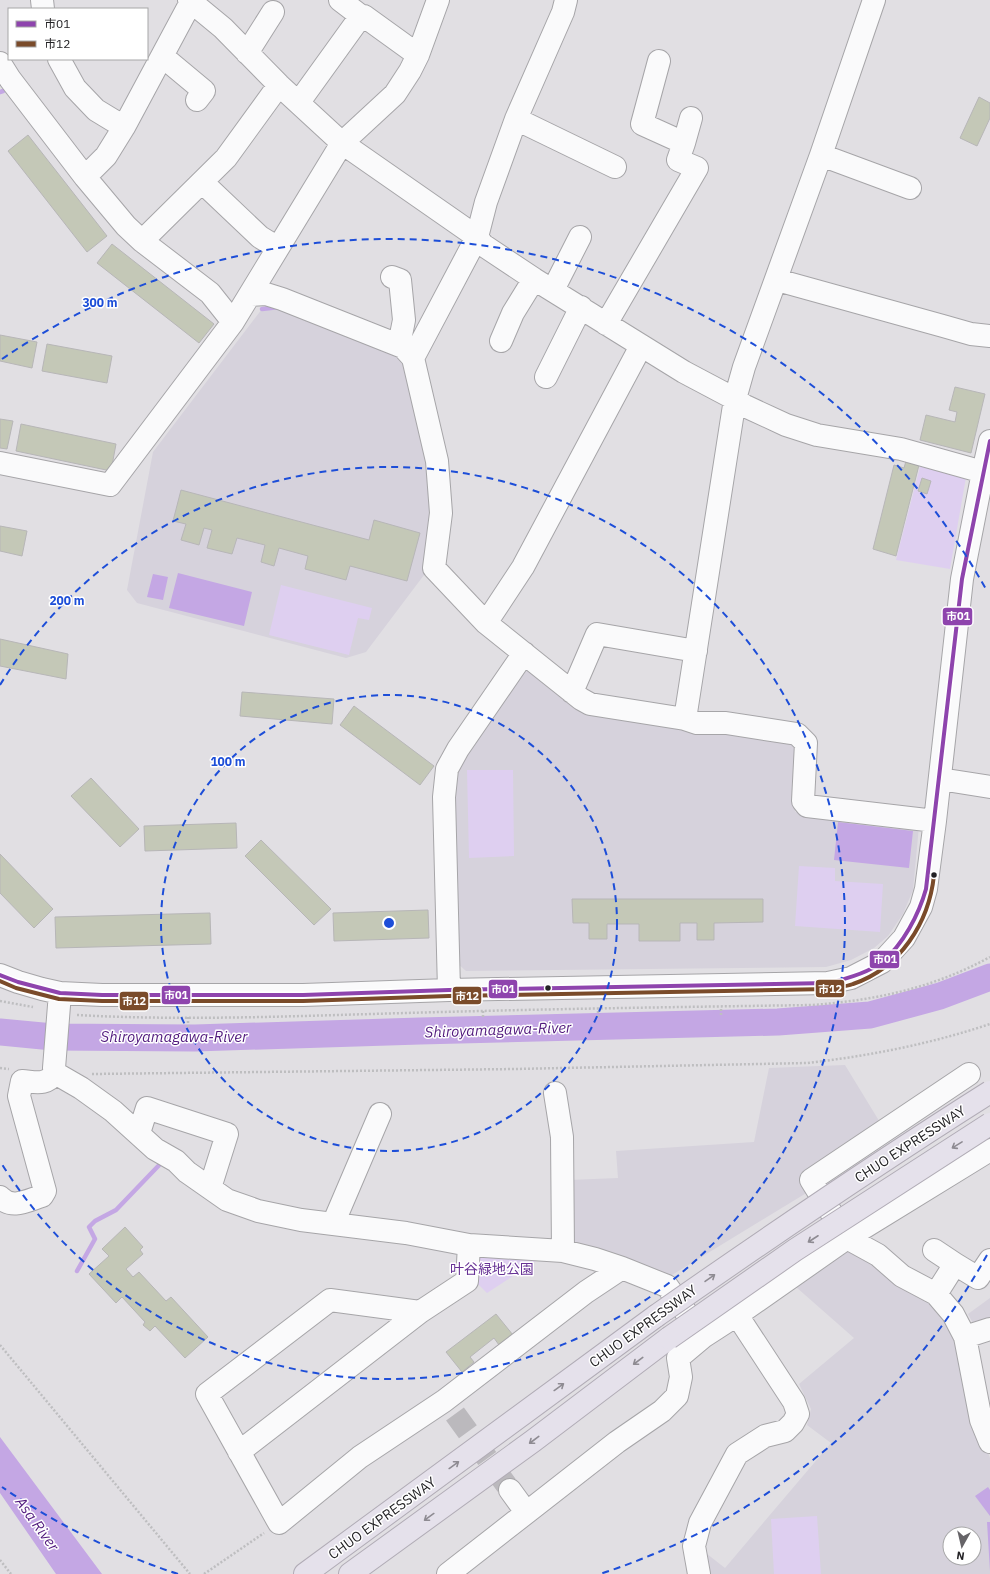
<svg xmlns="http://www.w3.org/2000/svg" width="990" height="1574" font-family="'IBM Plex Sans','Noto Sans JP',sans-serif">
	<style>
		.built { fill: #d6d2dc; fill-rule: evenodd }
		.green { fill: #decff0 }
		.water { fill: #c4a7e4 }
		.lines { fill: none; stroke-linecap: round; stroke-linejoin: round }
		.stream { stroke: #c4a7e4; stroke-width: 4.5 }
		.river { stroke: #c4a7e4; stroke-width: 27 }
		.building { fill: #c4c8b7; stroke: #b7b6b7 }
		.minor-tunnel { stroke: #bbb9bd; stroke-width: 22; stroke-dasharray: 22 11; stroke-linecap: butt }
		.minor-casing { stroke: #a6a5a8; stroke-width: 24 }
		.highway-casing { stroke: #b1acb6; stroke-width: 24 }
		.path { stroke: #bebec0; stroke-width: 2.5; stroke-dasharray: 2 2; stroke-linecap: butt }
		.minor { stroke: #fafafb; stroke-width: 22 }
		.highway { stroke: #e5e1eb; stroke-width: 22 }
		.highway-bridge-casing { stroke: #b1acb6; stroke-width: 24; stroke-linecap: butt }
		.highway-bridge { stroke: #e5e1eb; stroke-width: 22 }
		.bus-1-casing { stroke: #fff; stroke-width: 7 }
		.bus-2-casing { stroke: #fff; stroke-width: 7 }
		.bus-1 { stroke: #8e44ad; stroke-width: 4 }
		.bus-2 { stroke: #7a4b2a; stroke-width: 4 }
		.oneway { stroke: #8e8b92 }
		.ring { fill: none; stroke: #1d4ed8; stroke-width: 2; stroke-dasharray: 7 5 }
		.bus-dot { fill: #232225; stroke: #fff; stroke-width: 1.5 }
		.labels { text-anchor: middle; stroke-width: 3; stroke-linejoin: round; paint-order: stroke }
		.street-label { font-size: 14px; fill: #232225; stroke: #fff }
		.park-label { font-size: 14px; fill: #673295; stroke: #fff }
		.water-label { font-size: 15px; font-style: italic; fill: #51197d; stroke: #fff }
		.centre { fill: #1d4ed8; stroke: #fff; stroke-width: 2 }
		.ring-label { font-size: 12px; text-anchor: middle; font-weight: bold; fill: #1d4ed8; stroke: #fff; stroke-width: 3; stroke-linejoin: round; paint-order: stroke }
		.line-badge { stroke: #fff; stroke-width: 1.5 }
		.badge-label { font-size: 11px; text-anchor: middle; font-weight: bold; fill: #fff }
	</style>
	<rect width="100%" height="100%" fill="#e1dfe3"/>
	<!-- built -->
	<path class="built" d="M280,307L396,354L408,373L430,483L434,520L427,571L366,652L346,658L137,603L127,590L153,452L262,309Z
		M527,670L584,710L791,742L798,748L795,812L919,826L913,890L903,914L888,936L874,948L851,960L826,967L466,971L457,963L453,791L456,769L466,751Z
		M845,1065L881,1124L800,1177L808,1192L667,1278L570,1247L569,1180L618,1178L616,1151L754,1142L769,1068Z
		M849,1251L873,1258L927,1299L956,1332L975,1420L990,1458V1574H707L702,1550L725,1568L831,1443L807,1425L811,1409L799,1384L854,1338L796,1287ZM950,1534H974V1558H950Z
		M990,1298V1322L975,1327L968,1314Z"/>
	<!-- green -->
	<path class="green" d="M921,463L966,477L950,569L896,560Z
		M281,585L372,608L369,620L358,618L349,655L269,635Z
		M467,770H513L514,856L469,858Z
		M799,866L835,868V881L883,884L880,932L795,926Z
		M474,1250L545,1255L487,1293L473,1279Z
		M817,1516L821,1574H774L771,1519Z"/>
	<!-- water -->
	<path class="water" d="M178,573L252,592L244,626L169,608Z
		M153,574L168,577L163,600L147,597Z
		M838,822L913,831L909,868L834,860Z
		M0,1437L102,1574H56L0,1493Z
		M988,1487L990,1490V1516L975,1496Z
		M987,1522H990V1571Z"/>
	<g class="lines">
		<!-- stream -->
		<path class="stream" d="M0,92L3,91
			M262,309L279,307
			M77,1271L95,1239L89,1227L95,1221L116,1210L164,1160"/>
		<!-- river -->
		<path class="river" d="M0,1032L53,1037L195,1038L420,1031L778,1022L870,1015L940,996L990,977"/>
	</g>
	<!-- building -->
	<path class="building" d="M979,97L990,103V118L977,146L960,138Z
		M28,135L107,236L87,252L8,151Z
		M112,244L214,324L199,343L97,263Z
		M0,335L37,342L32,368L0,361Z
		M47,344L112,356L107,383L42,371Z
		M955,387L985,394L971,453L920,440L926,415L955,422L957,412L949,410Z
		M0,419L13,421L7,449L0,448Z
		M21,424L116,444L111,471L16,451Z
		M906,461L919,465L896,556L873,549L894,465L904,468Z
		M922,478L931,481L927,494L918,491Z
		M181,490L369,540L374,520L420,533L407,581L350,566L346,580L305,569L308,556L279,548L274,566L261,562L265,545L237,538L232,554L207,548L212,530L204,528L199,545L181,540L186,524L173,521Z
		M0,526L27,531L22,556L0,551Z
		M0,639L68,654L66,679L0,666Z
		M242,692L334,699L332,724L240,716Z
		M354,706L434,766L420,785L340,725Z
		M91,778L139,829L120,847L71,796Z
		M236,823L237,848L145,851L144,826Z
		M261,840L331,909L314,925L245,856Z
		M0,854L53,909L34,928L0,893Z
		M572,899H763V922L714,923V940H697V923H680V941H639V924H607V939H589V923H573Z
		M428,910L429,938L334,941L333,913Z
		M210,913L211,944L56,948L55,917Z
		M125,1227L143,1247L140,1250L143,1254L126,1269L133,1277L139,1272L166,1301L171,1297L208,1337L185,1358L155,1326L150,1331L143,1325L145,1322L122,1297L116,1303L89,1274L109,1256L102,1249Z
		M496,1314L513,1335L499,1345L494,1338L470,1357L474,1362L462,1372L446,1352Z"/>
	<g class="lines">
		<!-- minor-tunnel -->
		<path class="minor-tunnel" d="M455,1414L510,1490"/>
		<defs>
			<path id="minor" d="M42,0L43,9
				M189,0L223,28L279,85L342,143L477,237L483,245L534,279L684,372L735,399L745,406L786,425L817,435L901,449L983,472L990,476
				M340,0L361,16
				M247,53L273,12
				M162,56L204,91L197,100
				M59,59L75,88L96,110L124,127
				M0,63L10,79L85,177L126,226L142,241L210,293L233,322
				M299,102L361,16H364L418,55
				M516,119L615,167
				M684,143L691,118
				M821,155L910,188
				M85,177L106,156L124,127L192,0
				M202,182L260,237L278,248
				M142,241L226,158L279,85
				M392,277L400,280L404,320L399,345
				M777,280L943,326L971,334L990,336
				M553,290L580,237
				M251,295L266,294L282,299L403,347L413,358L437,461L441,513L434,568L486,623L581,699L590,704L685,719L697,723H726L797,734L806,743L803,801L807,806L935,821
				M606,324L697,168L678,160L684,143L642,124L659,61
				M501,341L513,313L534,279
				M413,358L477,237L486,202L516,119L563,12L566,0
				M546,377L581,307
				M0,463L110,485L233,322L342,143L395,94L410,71L418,55L438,0
				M486,623L523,567L641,346
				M572,692L597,634L696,651
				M685,719L735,399L744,367L821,155L874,0
				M940,779L990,787
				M0,975L18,982L42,989L60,993L102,995H303L449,990L828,983L851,978L882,962L904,938L921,907L926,889L935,821L962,579L983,472L990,441
				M449,990L444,797L447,769L458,749L524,653
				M55,1073L81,1088L113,1111L155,1149L176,1161L187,1172L227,1200L258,1211L301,1220L406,1233L469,1245L563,1251L595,1259L622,1268L667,1286L703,1336
				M969,1074L811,1180L847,1238L990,1150
				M555,1093L562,1137L563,1251
				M139,1133L147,1108L227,1134L210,1188
				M0,1197C12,1210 28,1200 42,1196L45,1191L19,1096L22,1081C36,1082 46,1086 55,1073L54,1068L60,993
				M333,1224L380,1114
				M469,1245L467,1281L420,1312L330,1300L207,1394L279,1523L360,1457L444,1401L586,1292L622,1268
				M934,1250L955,1264L936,1294
				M955,1264L978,1278L990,1260
				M965,1337L990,1329
				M239,1452L420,1312
				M510,1490L526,1512
				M448,1574L617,1442L662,1411L677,1396L681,1377L678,1358L703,1337L737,1315L847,1238L878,1255L902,1276L936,1294L953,1314L965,1337L981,1420L990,1442
				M699,1574L694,1546L700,1523L737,1454L765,1436L785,1431L793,1423L798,1414L794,1402L737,1315"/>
			<path id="highway" d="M305,1574L656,1316
				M350,1574L533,1441L669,1338"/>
		</defs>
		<!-- minor casing -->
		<use href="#minor" class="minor-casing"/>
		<!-- highway casing -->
		<use href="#highway" class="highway-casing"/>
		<!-- path -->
		<path class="path" d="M0,1001L33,1007
			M483,1011V1019
			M77,1015C186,1021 296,1016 406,1013C541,1009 677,1007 813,1005C877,1000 933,988 990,957
			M721,1015V1007
			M598,1017V1009
			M188,1027V1017
			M0,1068L9,1069
			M92,1074L515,1069L807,1063C869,1056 930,1044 990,1024
			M0,1345L190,1574
			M0,1560L11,1574
			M204,1574L264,1533"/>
		<!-- minor -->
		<use href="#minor" class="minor"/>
		<!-- highway -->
		<use href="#highway" class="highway"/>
		<defs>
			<path id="highway-bridge" d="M656,1316C766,1239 876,1164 990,1092
				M669,1338L795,1250L990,1124"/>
		</defs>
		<!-- highway-bridge casing -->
		<use href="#highway-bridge" class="highway-bridge-casing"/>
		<!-- highway-bridge -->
		<use href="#highway-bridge" class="highway-bridge"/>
		<defs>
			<path id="bus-1" d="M0,975L18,982L60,993L102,995H303L449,990L828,983C846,979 868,973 882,962C903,945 919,914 926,889L962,579L990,441"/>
			<path id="bus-2" d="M0,981L16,988L59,999L102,1001H303L449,996L829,989C837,987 845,987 853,984C900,968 929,923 934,875"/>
		</defs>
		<!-- bus-1 casing -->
		<use href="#bus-1" class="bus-1-casing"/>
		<!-- bus-2 casing -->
		<use href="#bus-2" class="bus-2-casing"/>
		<!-- bus-1 -->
		<use href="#bus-1" class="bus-1"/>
		<!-- bus-2 -->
		<use href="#bus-2" class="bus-2"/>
	</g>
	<!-- one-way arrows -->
	<defs><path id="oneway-shaft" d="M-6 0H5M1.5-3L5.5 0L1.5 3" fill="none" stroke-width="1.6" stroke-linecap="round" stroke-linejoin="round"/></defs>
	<g class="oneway">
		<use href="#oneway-shaft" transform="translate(957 1145) rotate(148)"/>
		<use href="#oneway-shaft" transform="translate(813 1239) rotate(147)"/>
		<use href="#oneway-shaft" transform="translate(710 1278) rotate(-35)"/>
		<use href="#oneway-shaft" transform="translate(638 1361) rotate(143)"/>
		<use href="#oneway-shaft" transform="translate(559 1387) rotate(-36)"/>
		<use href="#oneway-shaft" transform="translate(534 1440) rotate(143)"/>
		<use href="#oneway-shaft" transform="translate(454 1465) rotate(-36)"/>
		<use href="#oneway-shaft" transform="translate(429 1517) rotate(144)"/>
	</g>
	<!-- distance rings -->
	<g class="ring">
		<circle cx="389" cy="923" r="228"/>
		<path d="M0 685A456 456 0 1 1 0 1161"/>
		<path d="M987 1255A684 684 0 0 1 600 1574M178 1574A684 684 0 0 1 2 1487M2 359A684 684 0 0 1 987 591"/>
	</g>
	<!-- markers -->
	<g class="bus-dot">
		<circle cx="934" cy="875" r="3.5"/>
		<circle cx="548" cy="988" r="3.5"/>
	</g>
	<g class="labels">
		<!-- street labels -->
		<g class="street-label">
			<text transform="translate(910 1144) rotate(-33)" y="5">CHUO EXPRESSWAY</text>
			<text transform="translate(643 1326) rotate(-36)" y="5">CHUO EXPRESSWAY</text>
			<text transform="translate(382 1518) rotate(-36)" y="5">CHUO EXPRESSWAY</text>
		</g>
		<!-- park labels -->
		<g class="park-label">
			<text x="492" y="1274">叶谷緑地公園</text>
		</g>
		<!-- water labels -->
		<g class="water-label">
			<text transform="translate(498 1030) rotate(-2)" y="5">Shiroyamagawa-River</text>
			<text x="174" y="1042">Shiroyamagawa-River</text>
			<text transform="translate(37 1524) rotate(54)" y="5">Asa River</text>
		</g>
	</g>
	<circle cx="389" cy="923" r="6" class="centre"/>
	<g class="ring-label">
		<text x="100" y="307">300 m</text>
		<text x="67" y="605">200 m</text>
		<text x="228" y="766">100 m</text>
	</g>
	<g class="line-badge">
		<rect x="942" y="607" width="31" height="19" rx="4" fill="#8e44ad"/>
		<rect x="869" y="950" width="31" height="19" rx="4" fill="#8e44ad"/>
		<rect x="815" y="979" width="30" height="19" rx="4" fill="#7a4b2a"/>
		<rect x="488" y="979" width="30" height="20" rx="4" fill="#8e44ad"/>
		<rect x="161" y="985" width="30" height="20" rx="4" fill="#8e44ad"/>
		<rect x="452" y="986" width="30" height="19" rx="4" fill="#7a4b2a"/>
		<rect x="119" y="991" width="30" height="20" rx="4" fill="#7a4b2a"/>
	</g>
	<g class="badge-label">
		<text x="958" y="620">市01</text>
		<text x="885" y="963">市01</text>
		<text x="830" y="993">市12</text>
		<text x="503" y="993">市01</text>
		<text x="176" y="999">市01</text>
		<text x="467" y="1000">市12</text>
		<text x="134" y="1005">市12</text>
	</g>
	<!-- legend -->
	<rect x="8" y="8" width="140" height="52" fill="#ffffff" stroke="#a7a7a8"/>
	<rect x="16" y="21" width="20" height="6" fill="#8e44ad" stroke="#a7a7a8"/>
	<text x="44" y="28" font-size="12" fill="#232225">市01</text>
	<rect x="16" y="41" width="20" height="6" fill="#7a4b2a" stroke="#a7a7a8"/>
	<text x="44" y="48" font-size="12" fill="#232225">市12</text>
	<!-- north arrow -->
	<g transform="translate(962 1546) rotate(188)"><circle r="19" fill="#ffffff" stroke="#a7a7a8"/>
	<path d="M0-3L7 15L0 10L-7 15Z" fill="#666468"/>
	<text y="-6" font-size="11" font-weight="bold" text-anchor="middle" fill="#232225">N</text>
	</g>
</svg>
